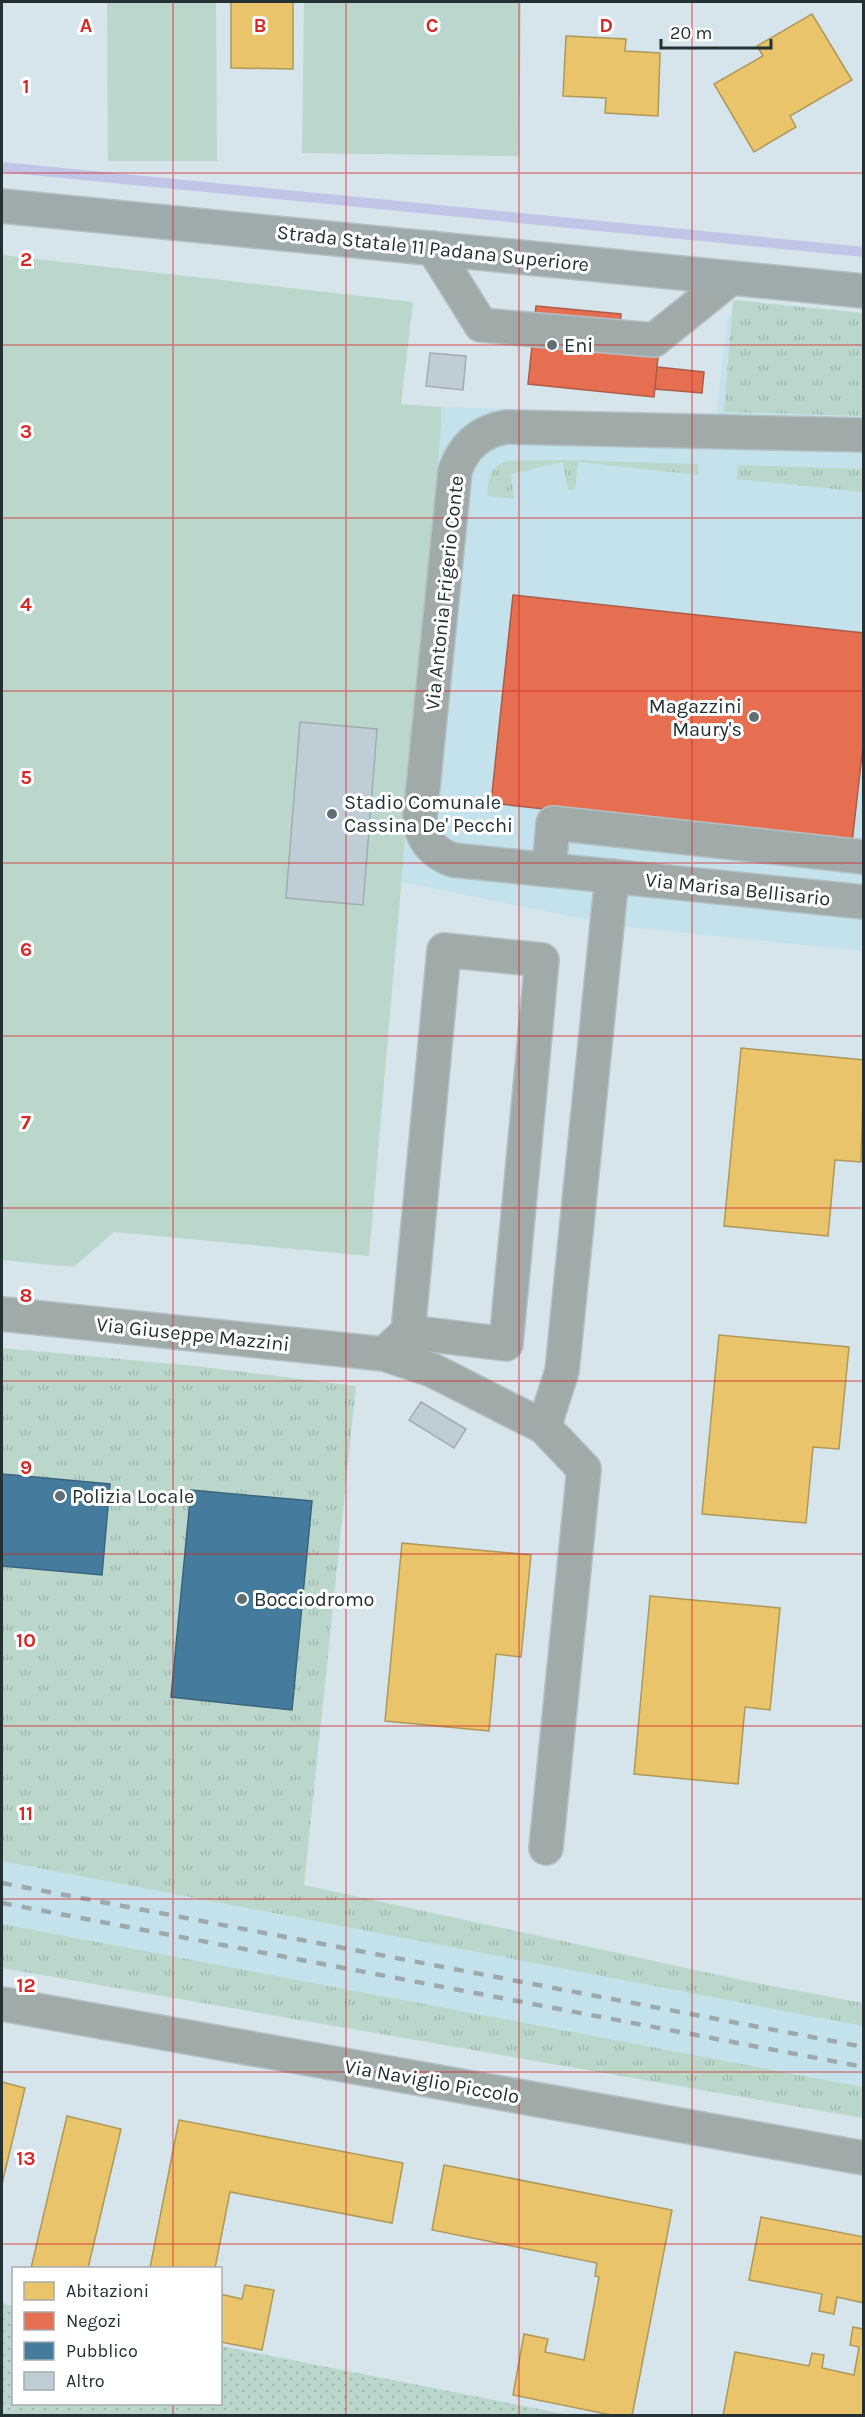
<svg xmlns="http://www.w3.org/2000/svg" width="865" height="2417" font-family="Karla,sans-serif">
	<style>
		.built { fill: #c4e2ec }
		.grass { fill: url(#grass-tufts) }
		.park { fill: url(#park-dots) }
		.pitch { fill: #bbd7cb }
		.homes { fill: #e9c46a; stroke: #ae985a; stroke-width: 1.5 }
		.shops { fill: #e76f51; stroke: #ac5c48; stroke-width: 1.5 }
		.public { fill: #457b9d; stroke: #3b647e; stroke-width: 1.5 }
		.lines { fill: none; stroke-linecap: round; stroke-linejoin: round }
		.stream { stroke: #c1c5e8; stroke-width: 10 }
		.building { fill: #bfcdd7; stroke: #a2acb2; stroke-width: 1.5 }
		.minor-casing { stroke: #b3c0c5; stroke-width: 36 }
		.major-casing { stroke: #b3c0c5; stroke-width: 36 }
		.minor { stroke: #9faaa9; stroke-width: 33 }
		.major { stroke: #9eabac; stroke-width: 33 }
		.rail { stroke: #9ea9ab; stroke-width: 4.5; stroke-dasharray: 10 10; stroke-linecap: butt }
		.grid { fill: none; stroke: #d62828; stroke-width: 1.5; stroke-opacity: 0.55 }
		.poi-dot { fill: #616f74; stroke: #fff; stroke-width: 2 }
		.labels { text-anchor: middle; stroke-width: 6; stroke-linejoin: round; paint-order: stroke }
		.street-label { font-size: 20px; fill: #233034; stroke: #fff }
		.poi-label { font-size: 20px; fill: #233034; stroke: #fff; text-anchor: start }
		.grid-label { font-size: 20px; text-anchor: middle; font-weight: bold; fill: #d62828; stroke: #fff; stroke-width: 6; stroke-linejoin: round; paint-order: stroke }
	</style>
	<defs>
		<pattern id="grass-tufts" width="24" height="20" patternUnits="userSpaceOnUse" patternTransform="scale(1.5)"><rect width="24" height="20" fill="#bbd7cb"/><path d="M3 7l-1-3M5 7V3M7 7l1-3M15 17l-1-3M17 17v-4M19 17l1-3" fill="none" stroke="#a0b9af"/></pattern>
		<pattern id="park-dots" width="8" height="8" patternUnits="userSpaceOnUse" patternTransform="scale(1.5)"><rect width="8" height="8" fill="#bbd7cb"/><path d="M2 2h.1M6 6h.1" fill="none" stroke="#a0b9af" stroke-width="1.8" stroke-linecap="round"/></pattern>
	</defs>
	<rect width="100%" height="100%" fill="#d5e5eb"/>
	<!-- built -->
	<path class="built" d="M728,316L863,330V951L618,926L402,882L441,407L716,415Z
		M2,1861L863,2026V2087L2,1924Z"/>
	<!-- grass -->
	<path class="grass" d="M733,300L863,313V416L724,412Z
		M564,460L698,464L699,475L578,462L575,490H568L563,462L511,474L514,499L487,496C489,478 489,467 508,461Z
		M737,465L863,469V492L737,479Z
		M2,1348L195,1366L356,1386L304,1885L746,1981L863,2003V2026L2,1861Z
		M2,1924L863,2087V2118L2,1968Z"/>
	<!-- park -->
	<path class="park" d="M2,2303L13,2306L14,2404H220L221,2346L569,2415H2Z"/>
	<!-- pitch -->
	<path class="pitch" d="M107,2H216L217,161H108Z
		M304,2H521L519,156L302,153Z
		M2,255L413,302L401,404L441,407V426L369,1256L114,1232L74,1267L2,1260Z"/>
	<!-- homes -->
	<path class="homes" d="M231,2H293V69L231,68Z
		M812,14L852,80L790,116L796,127L754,152L714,84L763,56L757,46Z
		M566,36L626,39L625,51L660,53L658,116L605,113L606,98L563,96Z
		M741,1048L864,1060L861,1162L835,1160L828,1236L724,1226Z
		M719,1335L849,1347L839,1449L813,1447L806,1523L702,1514Z
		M402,1543L531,1555L521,1657L496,1654L489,1731L385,1721Z
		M650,1596L780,1608L770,1710L745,1707L738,1784L634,1774Z
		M2,2082L25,2088L2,2184Z
		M67,2116L121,2129L88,2268H31Z
		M179,2120L403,2163L392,2223L230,2192L215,2268H150Z
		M444,2165L672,2210L632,2416H616L513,2395L524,2334L548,2339L545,2352L584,2360L599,2277L595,2276L597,2263L432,2230Z
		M761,2217L864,2237V2303L837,2297L834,2314L819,2311L822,2294L749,2280Z
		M245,2285L274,2290L262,2350L220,2342V2294L242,2299Z
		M864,2324V2416H723L735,2352L809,2366L812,2353L824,2355L822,2368L854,2375L859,2347L850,2345L853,2327L863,2329Z"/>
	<!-- shops -->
	<path class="shops" d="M536,306L621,314L618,353L658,357L654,397L528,384Z
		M657,367L704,372L702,393L655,389Z
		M513,595L864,633V737L852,843L491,803Z"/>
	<!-- public -->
	<path class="public" d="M2,1474L110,1484L102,1575L2,1566Z
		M191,1490L312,1501L292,1710L171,1697Z"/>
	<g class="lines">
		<!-- stream -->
		<path class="stream" d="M2,167L864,252"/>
	</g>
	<!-- building -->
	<path class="building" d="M430,353L466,356L463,390L426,386Z
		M300,722L377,729L363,905L286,898Z
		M421,1402L466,1429L454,1448L409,1420Z"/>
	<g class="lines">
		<defs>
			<path id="minor" d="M433,248L481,325L654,340L731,278
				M864,435L506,427C480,431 463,447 455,471L420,817C420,838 433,853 453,860L864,902
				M549,869L553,823L864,857
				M2,1314L384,1354L432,1370L544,1427L584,1469L546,1848
				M384,1354L408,1332L444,950L542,960L506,1344L408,1332
				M544,1427L562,1371L612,876
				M2,2004L864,2158"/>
			<path id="major" d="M2,206L864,291"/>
		</defs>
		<!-- minor casing -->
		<use href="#minor" class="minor-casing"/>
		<!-- major casing -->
		<use href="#major" class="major-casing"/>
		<!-- minor -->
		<use href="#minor" class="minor"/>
		<!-- major -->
		<use href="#major" class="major"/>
		<!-- rail -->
		<path class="rail" d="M2,1883L864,2047
			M2,1903L864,2067"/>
	</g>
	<!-- grid -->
	<path class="grid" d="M173,2V2268M346,2V2416M519,2V2416M692,2V2416M2,173H864M2,345H864M2,518H864M2,691H864M2,863H864M2,1036H864M2,1208H864M2,1381H864M2,1554H864M2,1726H864M2,1899H864M2,2072H864M2,2244H864M173,2404V2416"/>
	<!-- markers -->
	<g class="poi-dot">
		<circle cx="552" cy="345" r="6"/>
		<circle cx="754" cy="717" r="6"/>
		<circle cx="332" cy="814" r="6"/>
		<circle cx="60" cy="1496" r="6"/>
		<circle cx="242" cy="1599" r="6"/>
	</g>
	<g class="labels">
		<!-- street labels -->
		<g class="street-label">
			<text transform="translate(433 248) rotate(6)" y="7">Strada Statale 11 Padana Superiore</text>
			<text transform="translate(444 593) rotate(-84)" y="7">Via Antonia Frigerio Conte</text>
			<text transform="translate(738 889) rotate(6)" y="7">Via Marisa Bellisario</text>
			<text transform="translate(193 1334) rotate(6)" y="7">Via Giuseppe Mazzini</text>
			<text transform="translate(432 2081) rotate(10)" y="7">Via Naviglio Piccolo</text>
		</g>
		<!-- poi labels -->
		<g class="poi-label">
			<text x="564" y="352">Eni</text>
			<text x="742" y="713" text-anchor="end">Magazzini<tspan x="742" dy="23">Maury's</tspan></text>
			<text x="344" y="809">Stadio Comunale<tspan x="344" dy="23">Cassina De' Pecchi</tspan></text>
			<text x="72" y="1503">Polizia Locale</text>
			<text x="254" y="1606">Bocciodromo</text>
		</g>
	</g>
	<g class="grid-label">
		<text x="86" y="32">A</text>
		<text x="260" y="32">B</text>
		<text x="432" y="32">C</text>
		<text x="606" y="32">D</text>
		<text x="26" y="93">1</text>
		<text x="26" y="266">2</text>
		<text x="26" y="438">3</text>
		<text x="26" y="611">4</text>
		<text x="26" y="784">5</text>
		<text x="26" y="956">6</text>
		<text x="26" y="1129">7</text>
		<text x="26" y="1302">8</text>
		<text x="26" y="1474">9</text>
		<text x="26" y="1647">10</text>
		<text x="26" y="1820">11</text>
		<text x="26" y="1992">12</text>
		<text x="26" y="2165">13</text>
	</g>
	<!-- border -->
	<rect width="865" height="2417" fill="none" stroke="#233034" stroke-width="6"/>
	<!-- legend -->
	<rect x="12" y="2267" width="210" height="138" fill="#ffffff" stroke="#a7acae" stroke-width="1.5"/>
	<rect x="24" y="2282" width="30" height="18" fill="#e9c46a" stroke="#a7acae" stroke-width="1.5"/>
	<text x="66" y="2297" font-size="18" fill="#233034">Abitazioni</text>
	<rect x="24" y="2312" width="30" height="18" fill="#e76f51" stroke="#a7acae" stroke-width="1.5"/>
	<text x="66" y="2327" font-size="18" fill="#233034">Negozi</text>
	<rect x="24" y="2342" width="30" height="18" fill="#457b9d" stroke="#a7acae" stroke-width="1.5"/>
	<text x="66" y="2357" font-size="18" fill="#233034">Pubblico</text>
	<rect x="24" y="2372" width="30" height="18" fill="#bfcdd7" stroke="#a7acae" stroke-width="1.5"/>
	<text x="66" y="2387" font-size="18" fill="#233034">Altro</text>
	<!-- scale -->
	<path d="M661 39v9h110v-9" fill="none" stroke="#233034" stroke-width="3"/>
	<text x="670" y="39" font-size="18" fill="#233034" stroke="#ffffff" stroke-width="4.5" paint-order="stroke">20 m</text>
</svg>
